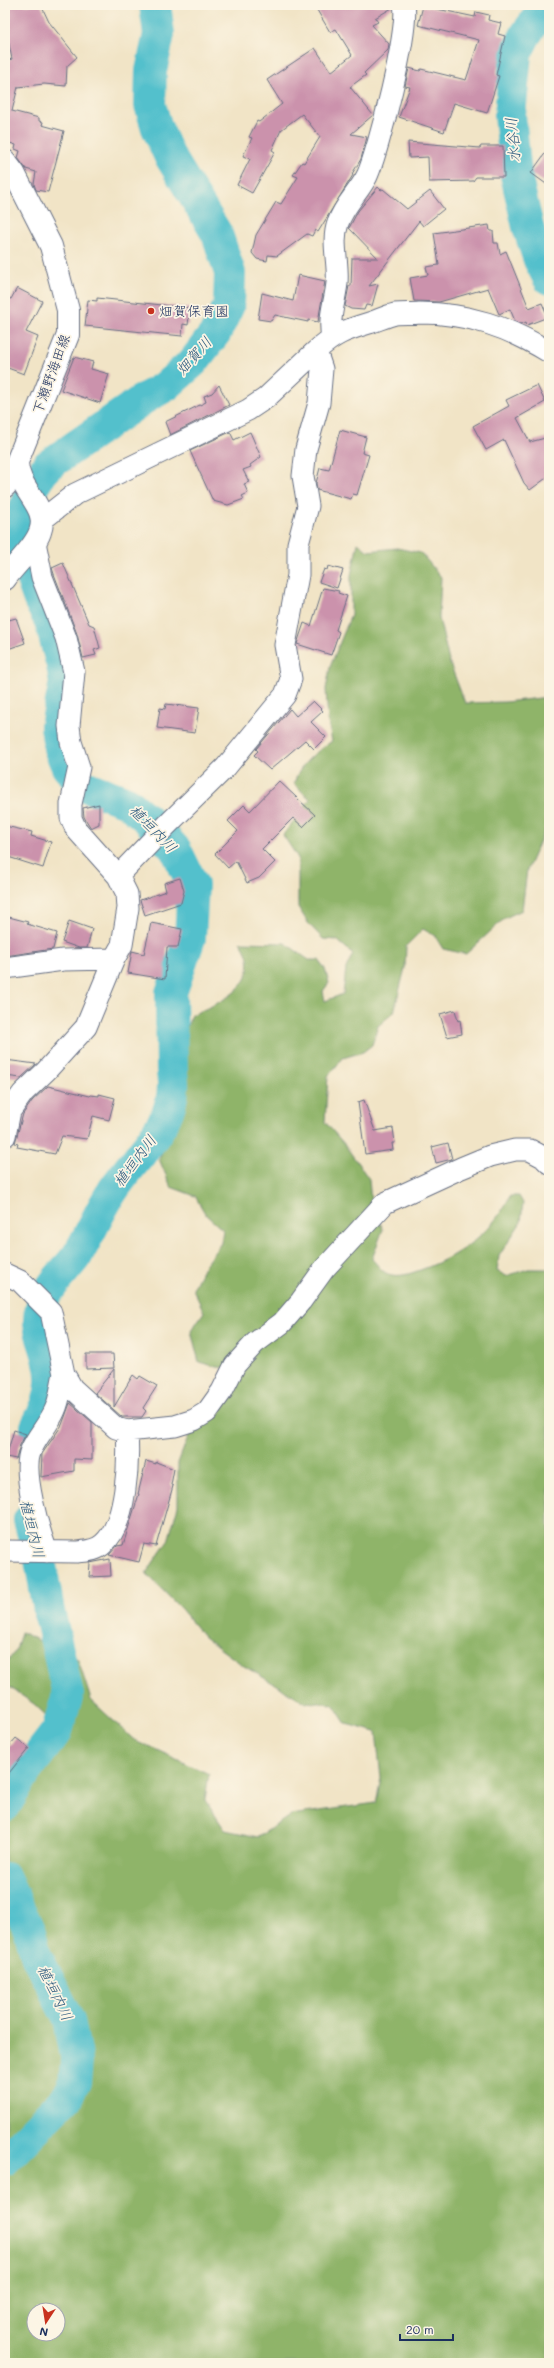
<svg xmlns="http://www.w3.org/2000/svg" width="554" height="2368" font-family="Mali,'Klee One',sans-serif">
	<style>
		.forest { fill: #8fb469; stroke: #557264; fill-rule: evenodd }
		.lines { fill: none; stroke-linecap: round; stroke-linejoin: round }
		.river { stroke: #53c0cc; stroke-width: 32 }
		.building { fill: #cb92ac }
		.street-casing { stroke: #666e82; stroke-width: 23 }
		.primary-casing { stroke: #666e82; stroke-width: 24 }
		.street { stroke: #fff; stroke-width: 21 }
		.primary { stroke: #fff; stroke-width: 22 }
		.poi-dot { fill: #c8321e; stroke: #fcf5e5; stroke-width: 1.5 }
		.labels { text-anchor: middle; stroke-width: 3.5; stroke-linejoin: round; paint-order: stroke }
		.poi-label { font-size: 14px; fill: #1b2f5e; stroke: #fcf5e5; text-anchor: start }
		.street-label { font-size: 14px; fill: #1b2f5e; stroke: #fcf5e5 }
		.water-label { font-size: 15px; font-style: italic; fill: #2c5a7f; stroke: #fcf5e5 }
	</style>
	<rect width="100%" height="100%" fill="#fcf5e5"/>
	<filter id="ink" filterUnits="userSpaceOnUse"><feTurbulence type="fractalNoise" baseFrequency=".025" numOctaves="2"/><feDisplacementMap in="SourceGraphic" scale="8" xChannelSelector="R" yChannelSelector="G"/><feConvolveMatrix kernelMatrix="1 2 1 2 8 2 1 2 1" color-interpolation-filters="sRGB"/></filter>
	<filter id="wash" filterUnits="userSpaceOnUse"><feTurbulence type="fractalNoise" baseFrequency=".012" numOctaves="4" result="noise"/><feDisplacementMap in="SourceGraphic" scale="16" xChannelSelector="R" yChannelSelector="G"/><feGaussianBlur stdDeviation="0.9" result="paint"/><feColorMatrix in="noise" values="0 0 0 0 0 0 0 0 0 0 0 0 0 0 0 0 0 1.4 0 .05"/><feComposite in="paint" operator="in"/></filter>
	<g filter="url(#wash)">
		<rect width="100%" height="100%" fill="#f1e4c6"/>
		<!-- forest -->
		<path class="forest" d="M358,543L368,551L397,548L421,553L441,577L439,618L449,661L465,703L505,702L549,697V826L546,828L527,870L522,910L505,918L466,954L443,949L435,936L423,929L406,946L405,968L394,1012L378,1026L372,1045L363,1052L343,1058L328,1076L325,1122L345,1145L369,1179L371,1202L383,1229L372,1259C376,1263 382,1272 388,1274C400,1278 412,1273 423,1269C459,1256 494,1231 510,1196H519L523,1203L521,1222L499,1256L497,1271L506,1276L528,1269H549V2363H5V1822L18,1796L39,1772L65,1733L34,1704L5,1684V1665L16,1650L21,1632L78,1659L91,1700L133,1739L209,1774L205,1800L225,1830L258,1837L291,1815L376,1803L381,1778L376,1732L346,1724L333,1704L305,1702L244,1666L204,1637L182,1610L146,1573L168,1541L178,1506V1463L191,1429L218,1416L239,1370L217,1367L199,1362L191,1331L204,1312L193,1289L205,1265L221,1243L223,1230L206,1215L195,1196L171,1187L159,1159L172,1128L184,1112L187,1094L184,1033L192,1015C215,1004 254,991 248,958C247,953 243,946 240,942L285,943L309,960H319L325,969L329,983L323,991L325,1001L343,994L346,968L353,954L337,940L323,939L308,923L298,907V858L283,835L310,799L294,784C300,763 315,753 332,741L328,722L326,689L330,667L351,615V575ZM34,2310H58V2334H34Z"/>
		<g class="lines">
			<!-- river -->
			<path class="river" d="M547,5L526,34L516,54L510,115L516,175L528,227L539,260L549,279
				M18,540L39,600L50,621L62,666L65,682L56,726L59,748L67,767L82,785L127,802L147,819L176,850L193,885L190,938L171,993L172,1073C180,1118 142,1149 118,1183C102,1204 92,1231 78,1254C69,1267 56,1278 48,1292C26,1328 51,1344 51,1378C52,1397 44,1411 36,1427
				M6,557L18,540L21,514L36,482L47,466L142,400L166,386L193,362L216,332L229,305L230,273L217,234L169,155L157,128L150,105L151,71L159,34L155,5
				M5,1806L27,1770L57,1731L68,1694L49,1611L40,1560L29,1520
				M5,1878L30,1932L36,1955L69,2020L77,2062L75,2082L67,2097L5,2160"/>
		</g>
		<g id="blocks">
			<!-- building -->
			<path class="building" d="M13,5H41L49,22L77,57L67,66L66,86L44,84L18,87L12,111L39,118V121L43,122L42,125L64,131L48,192L36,190L34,184L36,172L26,169L18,158L20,151L15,149L16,145L7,142L9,136L5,134V61L12,59L5,25V9Z
				M314,5H392V8L375,18L378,22L372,25L389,44L388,50L364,73L366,75L350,87L373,115L351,134L367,137L361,159L352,174L353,175L318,232L315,230L312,236L307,234L277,256L268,255L267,261L257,259L252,253L256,235L276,202L281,204L298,177L293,175L302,162L304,163L320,137L302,114L281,130L272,150L275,152L252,193L237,185L250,159L243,156L252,138L249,137L257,121L259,122L282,104L267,80L315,48L331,72L352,55L336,29L330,32Z
				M423,6L475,17L476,12L489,15L488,20L501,23L498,34L505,36L496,75L499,76L487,113L454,103L444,132L399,117L410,87L405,86L409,68L420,71L421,69L466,80L479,40L418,25Z
				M408,142L480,148L481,146H503L504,177H476L473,181L429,182L428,157L409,158Z
				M549,148V186L531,173Z
				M378,187L381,190L383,189L407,209L430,191L444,209L423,226L419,221L369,286L378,284L372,306L366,305L364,310L351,309L345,306L349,286H351L352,258H378L349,228L358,211Z
				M489,225L490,231H493L494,243H498L500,254L506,251L529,308L542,303L548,317L527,325L526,322L522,324L515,321L510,309L499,314L488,288L439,302L414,301L410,278L428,275L426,267L439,265L434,233Z
				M298,275L325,281L318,322L308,320V322L275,315L271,321L258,319L262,293L293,301Z
				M17,288L42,301L26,332L38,337L24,374L5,367V297L11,299Z
				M97,298L190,308L188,325L183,324L182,336L85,326L88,300L97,301Z
				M74,357L93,362L91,369L109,374L100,403L61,390Z
				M219,385L229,405L170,435L165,422L206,402L204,396L212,393Z
				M537,385L545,402L517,418L530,442L549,437V476L530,490L524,483L504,440L486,450L473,426L509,406L506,400Z
				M340,430L366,437L362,453L369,455L357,495L353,494L351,499L317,490L316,483L320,468L329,470Z
				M230,432L234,440L250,432L261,457L250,465L251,467L243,470L249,482L244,484L248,493L242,496L244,499L228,505L213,501L190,451Z
				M63,563L89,624L94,626L100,648L94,650L96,655L83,658L77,634L54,574L52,568Z
				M328,566L343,570L337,588L319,582L324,569L327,570Z
				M323,588L339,591L338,593L347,596L336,630L339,632L331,655L297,644L304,623L311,626Z
				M16,618L25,643L5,650V621Z
				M313,701L323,711L311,722L326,737L314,749L305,740L270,770L254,755L258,751L256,749L290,709L296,716Z
				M166,704L199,708L195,733L157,728L160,708L165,709Z
				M279,781L315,815L303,827L293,818L262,849L275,862L259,878L247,883L236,861L228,868L215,854L238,831L228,821L244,805L250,811Z
				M99,804V824L91,828L84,817L83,808Z
				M5,826L32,832L31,836L51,842L43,868L5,856Z
				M180,878L184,891L181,903L145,915L140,900L166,891L164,883Z
				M5,916L28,922L27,924L57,933L53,949L5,956Z
				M69,921L92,929L87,948H79L62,942Z
				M151,923L182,929L178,947H167L165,979L128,973L132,951L144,954Z
				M455,1010L458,1021L460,1020L462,1034L447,1037L440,1014Z
				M5,1060L36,1064L21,1078L5,1076Z
				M48,1086L90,1096L91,1095L99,1096V1094L115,1098L109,1120L93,1116L87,1139L62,1136L55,1154L17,1147L18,1144L15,1143L23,1114L32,1101Z
				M364,1100L375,1131L393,1128L395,1143H392L393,1150L365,1154L358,1102Z
				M448,1143L452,1159L436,1163L432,1147Z
				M86,1354H113L114,1368L86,1369Z
				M114,1369V1407L133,1375L138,1379L140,1376L157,1386L143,1408L146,1411L142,1417H122L95,1393Z
				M70,1403L92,1422V1460L74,1459V1471L41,1477L42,1454L62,1425Z
				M14,1430L26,1434L20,1445L16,1459L6,1457Z
				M146,1461L156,1464V1462L174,1469L171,1485L173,1486L156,1546L144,1544L139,1562L109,1555L117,1546L123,1545L139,1494H138Z
				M110,1559L111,1576L89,1577L90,1563Z
				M16,1738L29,1748L5,1778V1751Z"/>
		</g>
	</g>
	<g filter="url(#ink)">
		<use href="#blocks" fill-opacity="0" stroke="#666e82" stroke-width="1"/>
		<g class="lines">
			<defs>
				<path id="street" d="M332,337C328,318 335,302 337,283C339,263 331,242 338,223C344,205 359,192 367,176C378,152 410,28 404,5
					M5,487L17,473
					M42,520L75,494L248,410L266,398L316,351
					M118,876L167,825L226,767L285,695L291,679L285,645L298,575V544L308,506L303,476L306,449L319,403L322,369L316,351C334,334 346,330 369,323C378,320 387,316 395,314C403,313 412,314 420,313C468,313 508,327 549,352
					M5,968L63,960L114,959
					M5,1136L10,1111L23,1093L46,1071L86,1027L114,959L122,945L128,908L127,894L118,876L76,829L71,818V804L79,767L71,742L69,726L74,672L66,638L42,577L35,542
					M5,1274L20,1281L51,1312L64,1374L72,1388L116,1428L127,1431
					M5,1551L77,1552C86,1551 96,1551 103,1544C127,1524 129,1460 127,1431L175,1426L194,1420L207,1412L222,1391L235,1365L255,1343L282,1323L301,1301L324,1269L385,1203L461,1168L490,1156L515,1150H530L543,1157L549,1163
					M47,1552C39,1530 21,1471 31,1450C37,1436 49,1424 55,1410C60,1400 61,1385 64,1374"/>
				<path id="primary" d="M5,161L14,173L51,246L68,310V335L17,462C17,490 50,506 40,532C34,549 15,564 5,579"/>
			</defs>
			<!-- street casing -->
			<use href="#street" class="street-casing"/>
			<!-- primary casing -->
			<use href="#primary" class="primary-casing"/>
			<!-- street -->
			<use href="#street" class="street"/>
			<!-- primary -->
			<use href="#primary" class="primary"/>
		</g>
	</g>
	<!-- markers -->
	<circle class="poi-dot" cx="151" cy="311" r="4"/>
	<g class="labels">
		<!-- poi labels -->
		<g class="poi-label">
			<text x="159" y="316">畑賀保育園</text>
		</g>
		<!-- street labels -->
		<g class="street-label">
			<text transform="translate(51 374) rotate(-70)" y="5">下瀬野海田線</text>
		</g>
		<!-- water labels -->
		<g class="water-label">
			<text transform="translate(513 140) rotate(-95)" y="5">水谷川</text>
			<text transform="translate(194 356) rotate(-48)" y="5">畑賀川</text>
			<text transform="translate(153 829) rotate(46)" y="5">植垣内川</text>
			<text transform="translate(135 1161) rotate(-53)" y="5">植垣内川</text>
			<text transform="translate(32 1529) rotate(76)" y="5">植垣内川</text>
			<text transform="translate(55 1993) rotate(64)" y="5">植垣内川</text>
		</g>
	</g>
	<!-- margin -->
	<rect width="554" height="2368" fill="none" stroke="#fcf5e5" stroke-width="20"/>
	<!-- north arrow -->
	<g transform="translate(46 2322) rotate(192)"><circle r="19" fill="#fcf5e5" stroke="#a2a6af"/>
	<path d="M0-3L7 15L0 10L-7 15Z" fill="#c8321e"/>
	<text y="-6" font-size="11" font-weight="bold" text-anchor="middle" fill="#1b2f5e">N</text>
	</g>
	<!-- scale -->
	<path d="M400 2334v6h53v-6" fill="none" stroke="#1b2f5e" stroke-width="2"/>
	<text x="406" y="2334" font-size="12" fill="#1b2f5e" stroke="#fcf5e5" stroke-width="3" paint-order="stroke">20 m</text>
</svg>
